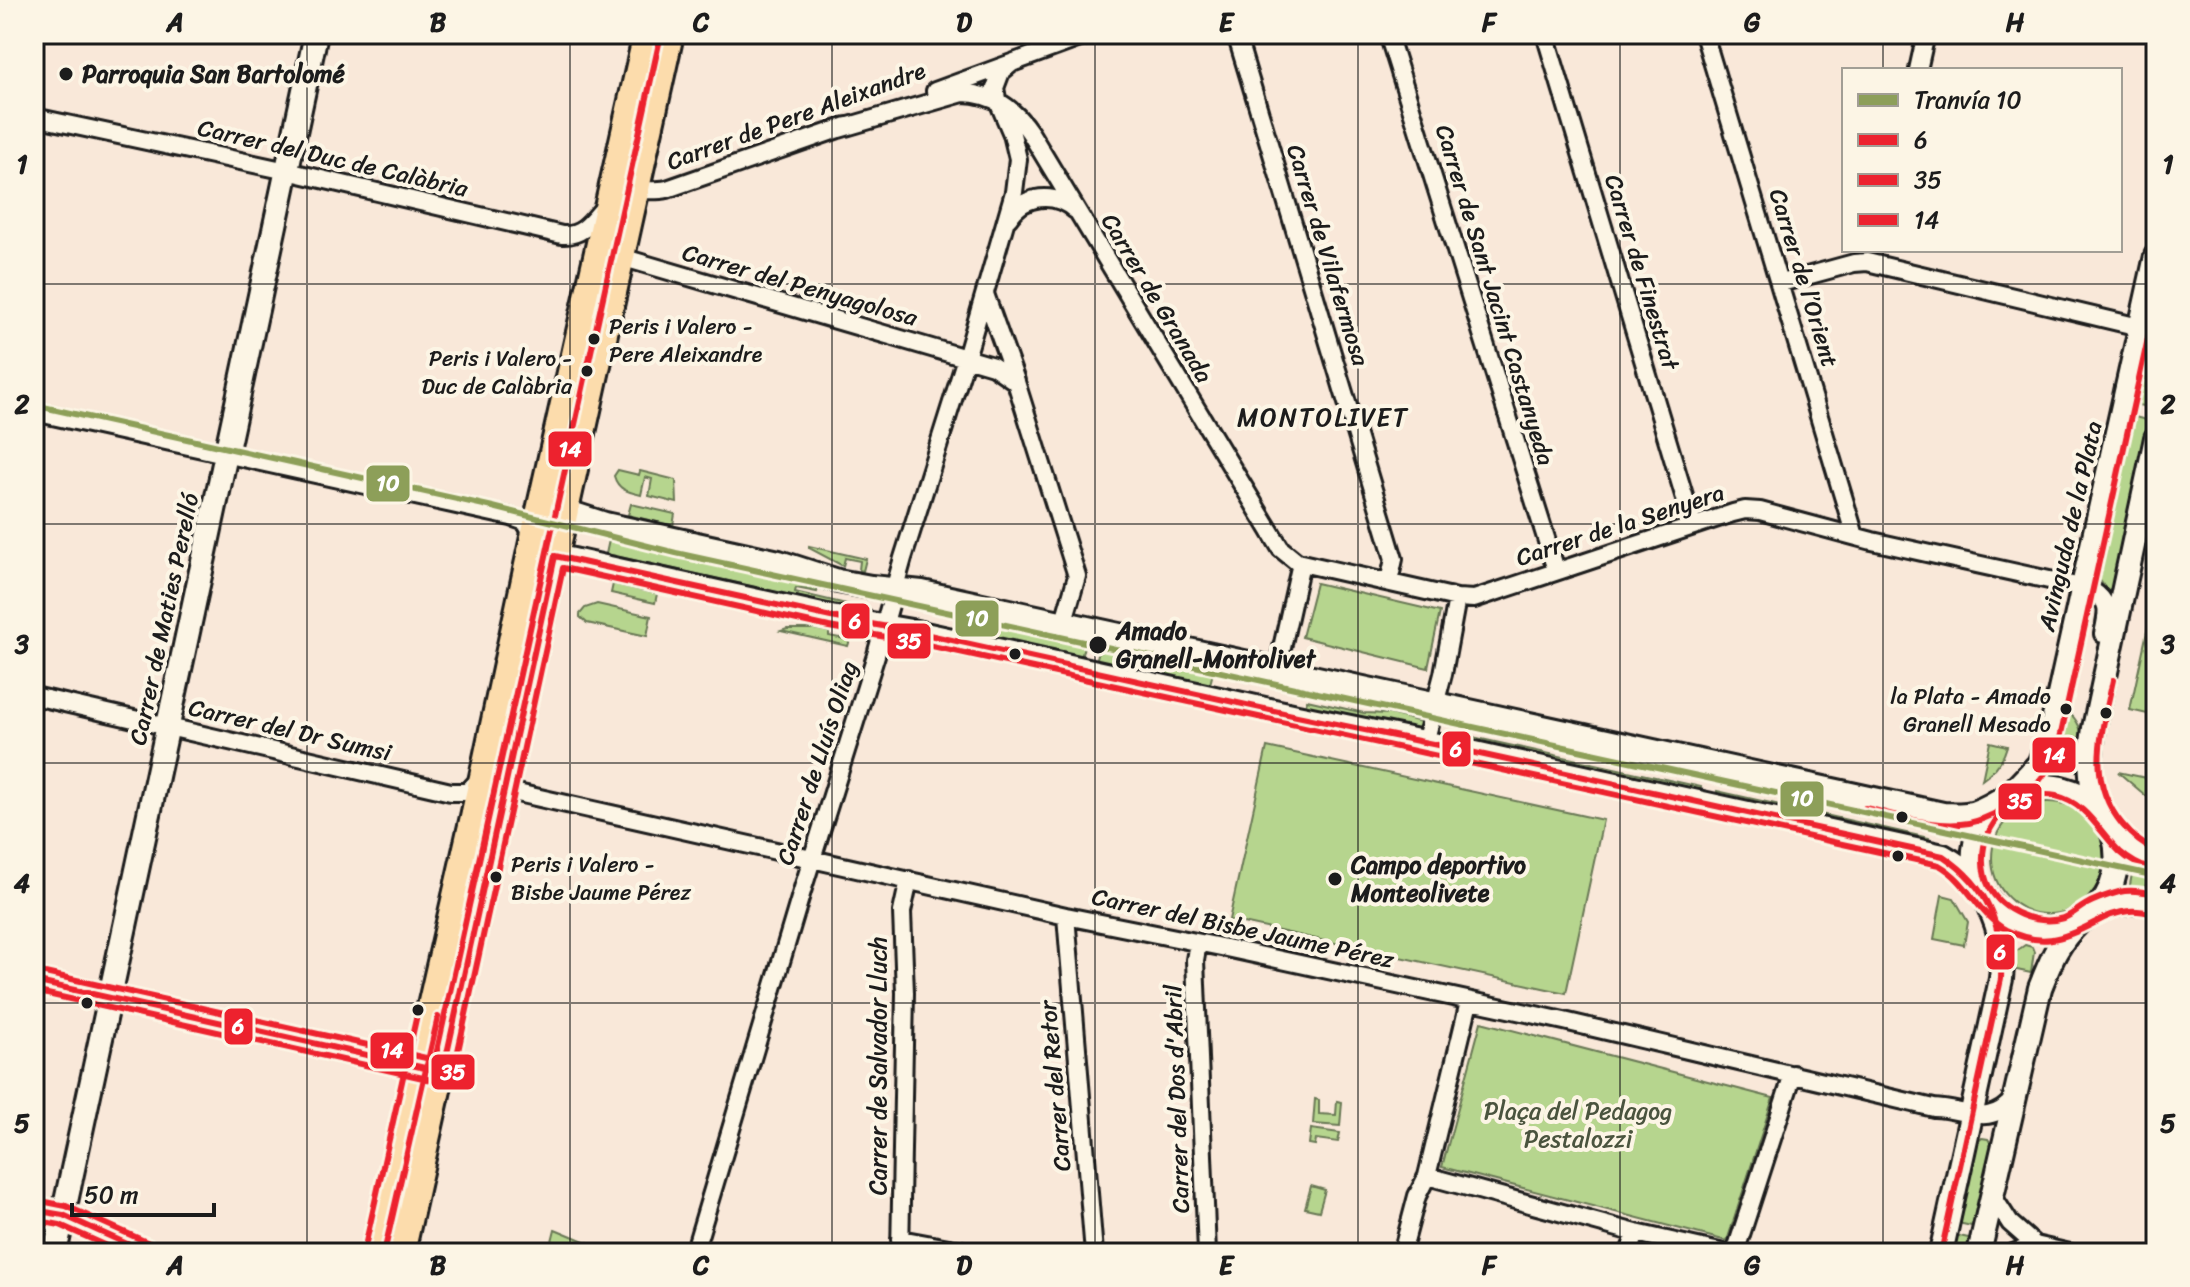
<svg xmlns="http://www.w3.org/2000/svg" width="2190" height="1287" font-family="Sriracha,sans-serif">
	<style>
		.green { fill: #b6d58e; stroke: #697855; stroke-width: 2 }
		.lines { fill: none; stroke-linecap: round; stroke-linejoin: round }
		.street-casing { stroke: #1c1c1c; stroke-width: 22 }
		.secondary-casing { stroke: #1c1c1c; stroke-width: 28 }
		.primary-casing { stroke: #1c1c1c; stroke-width: 30 }
		.street { stroke: #fcf5e5; stroke-width: 16 }
		.secondary { stroke: #fcf5e5; stroke-width: 22 }
		.primary { stroke: #fcdcac; stroke-width: 24 }
		.bus-1-casing { stroke: #fcf5e5; stroke-width: 12 }
		.bus-2-casing { stroke: #fcf5e5; stroke-width: 12 }
		.bus-3-casing { stroke: #fcf5e5; stroke-width: 12 }
		.bus-1 { stroke: #ed222e; stroke-width: 6 }
		.bus-2 { stroke: #ed222e; stroke-width: 6 }
		.bus-3 { stroke: #ed222e; stroke-width: 6 }
		.tram-1-casing { stroke: #fcf5e5; stroke-width: 12 }
		.tram-1 { stroke: #8d9f59; stroke-width: 6 }
		.grid { fill: none; stroke: #1c1c1c; stroke-width: 2; stroke-opacity: 0.55 }
		.poi-dot { fill: #1c1c1c; stroke: #fcf5e5; stroke-width: 3 }
		.labels { text-anchor: middle; stroke-width: 8; stroke-linejoin: round; paint-order: stroke }
		.bus-label { font-size: 22px; fill: #1c1c1c; stroke: #fcf5e5; text-anchor: start }
		.poi-label { font-size: 24px; font-weight: bold; fill: #1c1c1c; stroke: #fcf5e5; text-anchor: start }
		.street-label { font-size: 24px; fill: #1c1c1c; stroke: #fcf5e5 }
		.stop-label { font-size: 24px; font-weight: bold; fill: #1c1c1c; stroke: #fcf5e5; text-anchor: start }
		.park-label { font-size: 24px; fill: #4a543e; stroke: #fcf5e5 }
		.neighbourhood-label { font-size: 26px; letter-spacing: 2px; fill: #1c1c1c; stroke: #fcf5e5 }
		.line-badge { stroke: #fcf5e5; stroke-width: 3 }
		.badge-label { font-size: 22px; text-anchor: middle; font-weight: bold; fill: #fff }
		.neatline { fill: none; stroke: #1c1c1c; stroke-width: 3 }
		.grid-label { font-size: 26px; text-anchor: middle; font-weight: bold; fill: #1c1c1c }
	</style>
	<rect width="100%" height="100%" fill="#f9e8d9"/>
	<filter id="ink" filterUnits="userSpaceOnUse"><feTurbulence type="fractalNoise" baseFrequency=".0125" numOctaves="2"/><feDisplacementMap in="SourceGraphic" scale="16" xChannelSelector="R" yChannelSelector="G"/><feConvolveMatrix kernelMatrix="1 2 1 2 8 2 1 2 1" color-interpolation-filters="sRGB"/></filter>
	<g filter="url(#ink)">
		<!-- green -->
		<path class="green" d="M2148,351L2156,353V395L2153,408L2133,404L2146,352Z
			M2131,416L2150,421L2113,595H2110L2099,579L2097,572Z
			M618,470L639,475L640,471L676,480L677,503L649,496L652,479L645,477L641,495C628,492 618,490 614,476Z
			M631,504L675,514L673,526L628,515Z
			M609,540L861,596L860,598L818,589L817,592L796,588L795,592L859,607L858,610L606,554Z
			M809,546L866,559L863,571L859,570L860,561L845,558L843,566L809,548Z
			M1316,583L1440,612L1428,668L1302,637Z
			M613,584L657,594L655,603L611,593Z
			M2156,590V716L2130,710Z
			M597,604L651,616L647,636L587,623L580,617V614L585,608Z
			M973,614L1086,638L1081,658L968,634Z
			M787,629H814L829,632V636L850,640L848,646L781,631Z
			M1101,642L1215,665L1209,688L1096,662Z
			M1311,686L1418,710L1421,713L1392,706L1366,704L1309,692Z
			M1307,700L1364,713L1390,714L1421,722L1419,727L1414,730L1305,708Z
			M2069,713C2076,718 2083,731 2082,740L2064,736Z
			M1471,720L1705,772L1704,778L1470,727Z
			M1468,736L1701,787L1700,794L1467,742Z
			M1990,742L2007,746C2003,760 1994,772 1982,780Z
			M1267,747L1603,820L1566,993L1229,920Z
			M2060,751L2079,756C2076,763 2076,769 2067,771L2059,767Z
			M2118,772L2156,780V787L2146,796Z
			M1721,775L1932,821L1931,827L1719,780Z
			M1717,791L1929,838L1928,844L1716,797Z
			M1992 858a56 56 0 1 1 112 0a56 56 0 1 1-112 0Z
			M2140,865L2150,868L2144,892L2134,890L2130,885L2133,868Z
			M1942,895L1954,898L1968,922L1964,945L1934,939Z
			M2025,945L2032,947L2034,952L2031,973L2012,969L2015,952Z
			M1481,1022L1773,1098L1727,1241L1442,1167Z
			M1315,1099L1319,1100V1114L1336,1115L1337,1101L1342,1102L1340,1126L1313,1124Z
			M1311,1129L1340,1133L1338,1142L1316,1139L1315,1145L1309,1144Z
			M1982,1138L1988,1139L1993,1147L1976,1227L1958,1223L1974,1145Z
			M1311,1186L1325,1190L1319,1211L1305,1208Z
			M555,1229L613,1253H549Z
			M1955,1235L1973,1239L1970,1253H1951Z"/>
		<g class="lines">
			<defs>
				<path id="street" d="M1236,34L1394,559L1389,582
					M1388,34L1556,570
					M1545,34L1693,525
					M1704,34L1855,536
					M1918,70L1926,34
					M935,91L1091,34
					M34,117L287,171L562,235C590,237 597,208 617,196C632,186 651,193 667,189L847,126
					M839,129L963,93C994,94 1014,108 1031,134L1281,549L1297,562L1457,598L1474,599L1733,513L1745,510L1760,511L1872,541L2090,589C2111,602 2108,611 2103,634
					M1009,218C1024,194 1055,192 1075,210
					M621,257L993,366L1016,382L1077,576L1063,624
					M1781,283L1854,263L1867,262L2156,331
					M985,294L1016,381
					M34,412L511,517L525,522L540,547L555,556
					M1277,670L1301,563
					M34,696L451,792H467L481,778
					M1425,743L1443,674L1457,598
					M504,790L1066,916L1226,948L1564,1021L1934,1108C1967,1109 1989,1129 2014,1098
					M1066,916L1094,1253
					M1198,943L1195,960L1207,1253
					M34,981L443,1072
					M1427,1176L1636,1233L1724,1253
					M1992,1195L2010,1223L2035,1245L2070,1253
					M900,1239L976,1253
					M694,1253L803,888L876,655L903,558L966,358L1014,192L1018,159L1012,134L997,99L995,88L1001,72L1012,63
					M900,1253L905,993L902,912L909,880
					M1402,1253L1417,1196L1427,1176L1469,1002
					M1629,1253L1636,1233
					M1735,1253L1793,1074
					M2013,1253L2035,1245"/>
				<path id="secondary" d="M541,509L565,511L605,524L779,562L838,581L871,587L922,592L1943,814C1951,814 1959,815 1967,814C1981,812 1994,803 2006,796C2024,786 2046,783 2065,789C2139,809 2131,919 2055,929C2043,931 2030,930 2019,925C1993,915 1985,893 1968,874C1961,866 1952,861 1943,856L1457,749L1297,716L911,631L831,617L555,556
					M2013,791L2039,764L2049,740L2156,256
					M2100,809C2087,783 2090,757 2094,728L2156,438
					M2113,829C2124,842 2138,857 2156,861
					M1978,886C1968,855 1975,826 1997,804
					M2093,911C2116,904 2132,900 2156,904
					M34,1210L63,1215L147,1253
					M55,1253L316,34
					M1941,1253L2001,979C2004,953 2001,931 1989,907
					M1979,1253L2040,988C2051,960 2058,942 2080,921"/>
				<path id="primary" d="M374,1253L482,777L533,537L646,34
					M402,1253L671,34"/>
			</defs>
			<!-- street casing -->
			<use href="#street" class="street-casing"/>
			<!-- secondary casing -->
			<use href="#secondary" class="secondary-casing"/>
			<!-- primary casing -->
			<use href="#primary" class="primary-casing"/>
			<!-- street -->
			<use href="#street" class="street"/>
			<!-- secondary -->
			<use href="#secondary" class="secondary"/>
			<!-- primary -->
			<use href="#primary" class="primary"/>
			<defs>
				<path id="bus-1" d="M555,556L831,617L911,631L1297,716L1457,749L1943,856C1989,887 2003,925 2001,979L1941,1253
					M34,981L443,1072
					M443,1072L555,556
					M34,1210L63,1215L147,1253"/>
				<path id="bus-2" d="M1865,808C1898,815 1934,829 1969,823C1999,818 2024,789 2056,796C2087,803 2099,832 2120,852C2130,861 2140,866 2152,870
					M34,991L441,1082L449,1080L453,1074L563,568L829,627L909,641L1939,865C1969,882 1977,914 2006,930C2040,947 2062,940 2094,923C2105,917 2117,912 2129,911C2138,910 2146,912 2154,914
					M34,1220L60,1225L123,1253
					M384,1253L438,1017"/>
				<path id="bus-3" d="M2156,302L2059,743C2053,757 2049,770 2039,781C2022,799 1998,810 1988,834C1981,850 1981,871 1989,887C2002,912 2037,926 2064,918C2072,915 2078,909 2085,905C2095,899 2108,895 2119,892C2132,889 2144,892 2156,894
					M2113,680C2102,732 2085,779 2122,824C2131,835 2142,845 2156,851
					M36,971L435,1060L661,34
					M36,1200L66,1206L151,1244
					M364,1251L418,1010"/>
			</defs>
			<!-- bus-1 casing -->
			<use href="#bus-1" class="bus-1-casing"/>
			<!-- bus-2 casing -->
			<use href="#bus-2" class="bus-2-casing"/>
			<!-- bus-3 casing -->
			<use href="#bus-3" class="bus-3-casing"/>
			<!-- bus-1 -->
			<use href="#bus-1" class="bus-1"/>
			<!-- bus-2 -->
			<use href="#bus-2" class="bus-2"/>
			<!-- bus-3 -->
			<use href="#bus-3" class="bus-3"/>
			<defs>
				<path id="tram-1" d="M34,405L493,507L676,553L2156,876"/>
			</defs>
			<!-- tram-1 casing -->
			<use href="#tram-1" class="tram-1-casing"/>
			<!-- tram-1 -->
			<use href="#tram-1" class="tram-1"/>
		</g>
	</g>
	<!-- grid -->
	<path class="grid" d="M307,34V1253M570,34V1253M832,34V1253M1095,34V1253M1358,34V1253M1620,34V1253M1883,34V70M1883,250V1253M34,284H2156M34,524H2156M34,763H2156M34,1003H2156"/>
	<!-- markers -->
	<g class="poi-dot">
		<circle cx="66" cy="74" r="8"/>
		<circle cx="594" cy="339" r="7"/>
		<circle cx="587" cy="371" r="7"/>
		<circle cx="1098" cy="645" r="10"/>
		<circle cx="1015" cy="654" r="7"/>
		<circle cx="2066" cy="709" r="7"/>
		<circle cx="2106" cy="713" r="7"/>
		<circle cx="1902" cy="817" r="7"/>
		<circle cx="1898" cy="856" r="7"/>
		<circle cx="496" cy="877" r="7"/>
		<circle cx="1335" cy="879" r="8"/>
		<circle cx="87" cy="1003" r="7"/>
		<circle cx="418" cy="1010" r="7"/>
	</g>
	<g class="labels">
		<!-- bus labels -->
		<g class="bus-label">
			<text x="609" y="334">Peris i Valero -<tspan x="609" dy="28">Pere Aleixandre</tspan></text>
			<text x="572" y="366" text-anchor="end">Peris i Valero -<tspan x="572" dy="28">Duc de Calàbria</tspan></text>
			<text x="2051" y="704" text-anchor="end">la Plata - Amado<tspan x="2051" dy="28">Granell Mesado</tspan></text>
			<text x="511" y="872">Peris i Valero -<tspan x="511" dy="28">Bisbe Jaume Pérez</tspan></text>
		</g>
		<!-- poi labels -->
		<g class="poi-label">
			<text x="82" y="82">Parroquia San Bartolomé</text>
			<text x="1351" y="873">Campo deportivo<tspan x="1351" dy="28">Monteolivete</tspan></text>
		</g>
		<!-- street labels -->
		<g class="street-label">
			<text transform="translate(796 116) rotate(-20)" y="8">Carrer de Pere Aleixandre</text>
			<text transform="translate(333 158) rotate(13)" y="8">Carrer del Duc de Calàbria</text>
			<text transform="translate(1328 255) rotate(73)" y="8">Carrer de Vilafermosa</text>
			<text transform="translate(1642 272) rotate(73)" y="8">Carrer de Finestrat</text>
			<text transform="translate(1804 278) rotate(73)" y="8">Carrer de l’Orient</text>
			<text transform="translate(800 285) rotate(16)" y="8">Carrer del Penyagolosa</text>
			<text transform="translate(1495 295) rotate(73)" y="8">Carrer de Sant Jacint Castanyeda</text>
			<text transform="translate(1157 298) rotate(59)" y="8">Carrer de Granada</text>
			<text transform="translate(1620 525) rotate(-18)" y="8">Carrer de la Senyera</text>
			<text transform="translate(2070 526) rotate(-77)" y="8">Avinguda de la Plata</text>
			<text transform="translate(164 619) rotate(-78)" y="8">Carrer de Maties Perelló</text>
			<text transform="translate(290 730) rotate(13)" y="8">Carrer del Dr Sumsi</text>
			<text transform="translate(817 763) rotate(-72)" y="8">Carrer de Lluís Oliag</text>
			<text transform="translate(1243 928) rotate(12)" y="8">Carrer del Bisbe Jaume Pérez</text>
			<text transform="translate(878 1066) rotate(-90)" y="8">Carrer de Salvador Lluch</text>
			<text transform="translate(1055 1086) rotate(-95)" y="8">Carrer del Retor</text>
			<text transform="translate(1177 1099) rotate(-92)" y="8">Carrer del Dos d'Abril</text>
		</g>
		<!-- stop labels -->
		<g class="stop-label">
			<text x="1116" y="639">Amado<tspan x="1116" dy="28">Granell-Montolivet</tspan></text>
		</g>
		<!-- park labels -->
		<g class="park-label">
			<text x="1578" y="1119">Plaça del Pedagog<tspan x="1578" dy="28">Pestalozzi</tspan></text>
		</g>
		<!-- neighbourhood labels -->
		<g class="neighbourhood-label">
			<text x="1323" y="426">MONTOLIVET</text>
		</g>
	</g>
	<g class="line-badge">
		<rect x="547" y="430" width="46" height="38" rx="8" fill="#ed222e"/>
		<rect x="365" y="464" width="46" height="39" rx="8" fill="#8d9f59"/>
		<rect x="954" y="599" width="46" height="39" rx="8" fill="#8d9f59"/>
		<rect x="840" y="602" width="31" height="38" rx="8" fill="#ed222e"/>
		<rect x="886" y="622" width="46" height="38" rx="8" fill="#ed222e"/>
		<rect x="1441" y="730" width="31" height="38" rx="8" fill="#ed222e"/>
		<rect x="2031" y="736" width="46" height="38" rx="8" fill="#ed222e"/>
		<rect x="1779" y="780" width="46" height="38" rx="8" fill="#8d9f59"/>
		<rect x="1997" y="782" width="46" height="39" rx="8" fill="#ed222e"/>
		<rect x="1985" y="933" width="31" height="38" rx="8" fill="#ed222e"/>
		<rect x="223" y="1007" width="31" height="39" rx="8" fill="#ed222e"/>
		<rect x="369" y="1031" width="46" height="39" rx="8" fill="#ed222e"/>
		<rect x="430" y="1053" width="46" height="38" rx="8" fill="#ed222e"/>
	</g>
	<g class="badge-label">
		<text x="570" y="457">14</text>
		<text x="388" y="491">10</text>
		<text x="977" y="626">10</text>
		<text x="855" y="629">6</text>
		<text x="909" y="649">35</text>
		<text x="1456" y="757">6</text>
		<text x="2054" y="763">14</text>
		<text x="1802" y="806">10</text>
		<text x="2020" y="809">35</text>
		<text x="2000" y="960">6</text>
		<text x="238" y="1034">6</text>
		<text x="392" y="1058">14</text>
		<text x="453" y="1080">35</text>
	</g>
	<!-- margin -->
	<rect width="2190" height="1287" fill="none" stroke="#fcf5e5" stroke-width="88"/>
	<!-- legend -->
	<rect x="1842" y="68" width="280" height="184" fill="#fcf5e5" stroke="#a29e95" stroke-width="2"/>
	<rect x="1858" y="94" width="40" height="12" fill="#8d9f59" stroke="#a29e95" stroke-width="2"/>
	<text x="1914" y="108" font-size="24" fill="#1c1c1c">Tranvía 10</text>
	<rect x="1858" y="134" width="40" height="12" fill="#ed222e" stroke="#a29e95" stroke-width="2"/>
	<text x="1914" y="148" font-size="24" fill="#1c1c1c">6</text>
	<rect x="1858" y="174" width="40" height="12" fill="#ed222e" stroke="#a29e95" stroke-width="2"/>
	<text x="1914" y="188" font-size="24" fill="#1c1c1c">35</text>
	<rect x="1858" y="214" width="40" height="12" fill="#ed222e" stroke="#a29e95" stroke-width="2"/>
	<text x="1914" y="228" font-size="24" fill="#1c1c1c">14</text>
	<!-- scale -->
	<path d="M72 1203v12h142v-12" fill="none" stroke="#1c1c1c" stroke-width="4"/>
	<text x="84" y="1203" font-size="24" fill="#1c1c1c" stroke="#fcf5e5" stroke-width="6" paint-order="stroke">50 m</text>
	<rect x="44" y="44" width="2102" height="1199" class="neatline"/>
	<g class="grid-label">
		<text x="175" y="31">A</text>
		<text x="438" y="31">B</text>
		<text x="701" y="31">C</text>
		<text x="964" y="31">D</text>
		<text x="1226" y="31">E</text>
		<text x="1489" y="31">F</text>
		<text x="1752" y="31">G</text>
		<text x="2015" y="31">H</text>
		<text x="22" y="173">1</text>
		<text x="2168" y="173">1</text>
		<text x="22" y="413">2</text>
		<text x="2168" y="413">2</text>
		<text x="22" y="653">3</text>
		<text x="2168" y="653">3</text>
		<text x="22" y="892">4</text>
		<text x="2168" y="892">4</text>
		<text x="22" y="1132">5</text>
		<text x="2168" y="1132">5</text>
		<text x="175" y="1274">A</text>
		<text x="438" y="1274">B</text>
		<text x="701" y="1274">C</text>
		<text x="964" y="1274">D</text>
		<text x="1226" y="1274">E</text>
		<text x="1489" y="1274">F</text>
		<text x="1752" y="1274">G</text>
		<text x="2015" y="1274">H</text>
	</g>
</svg>
